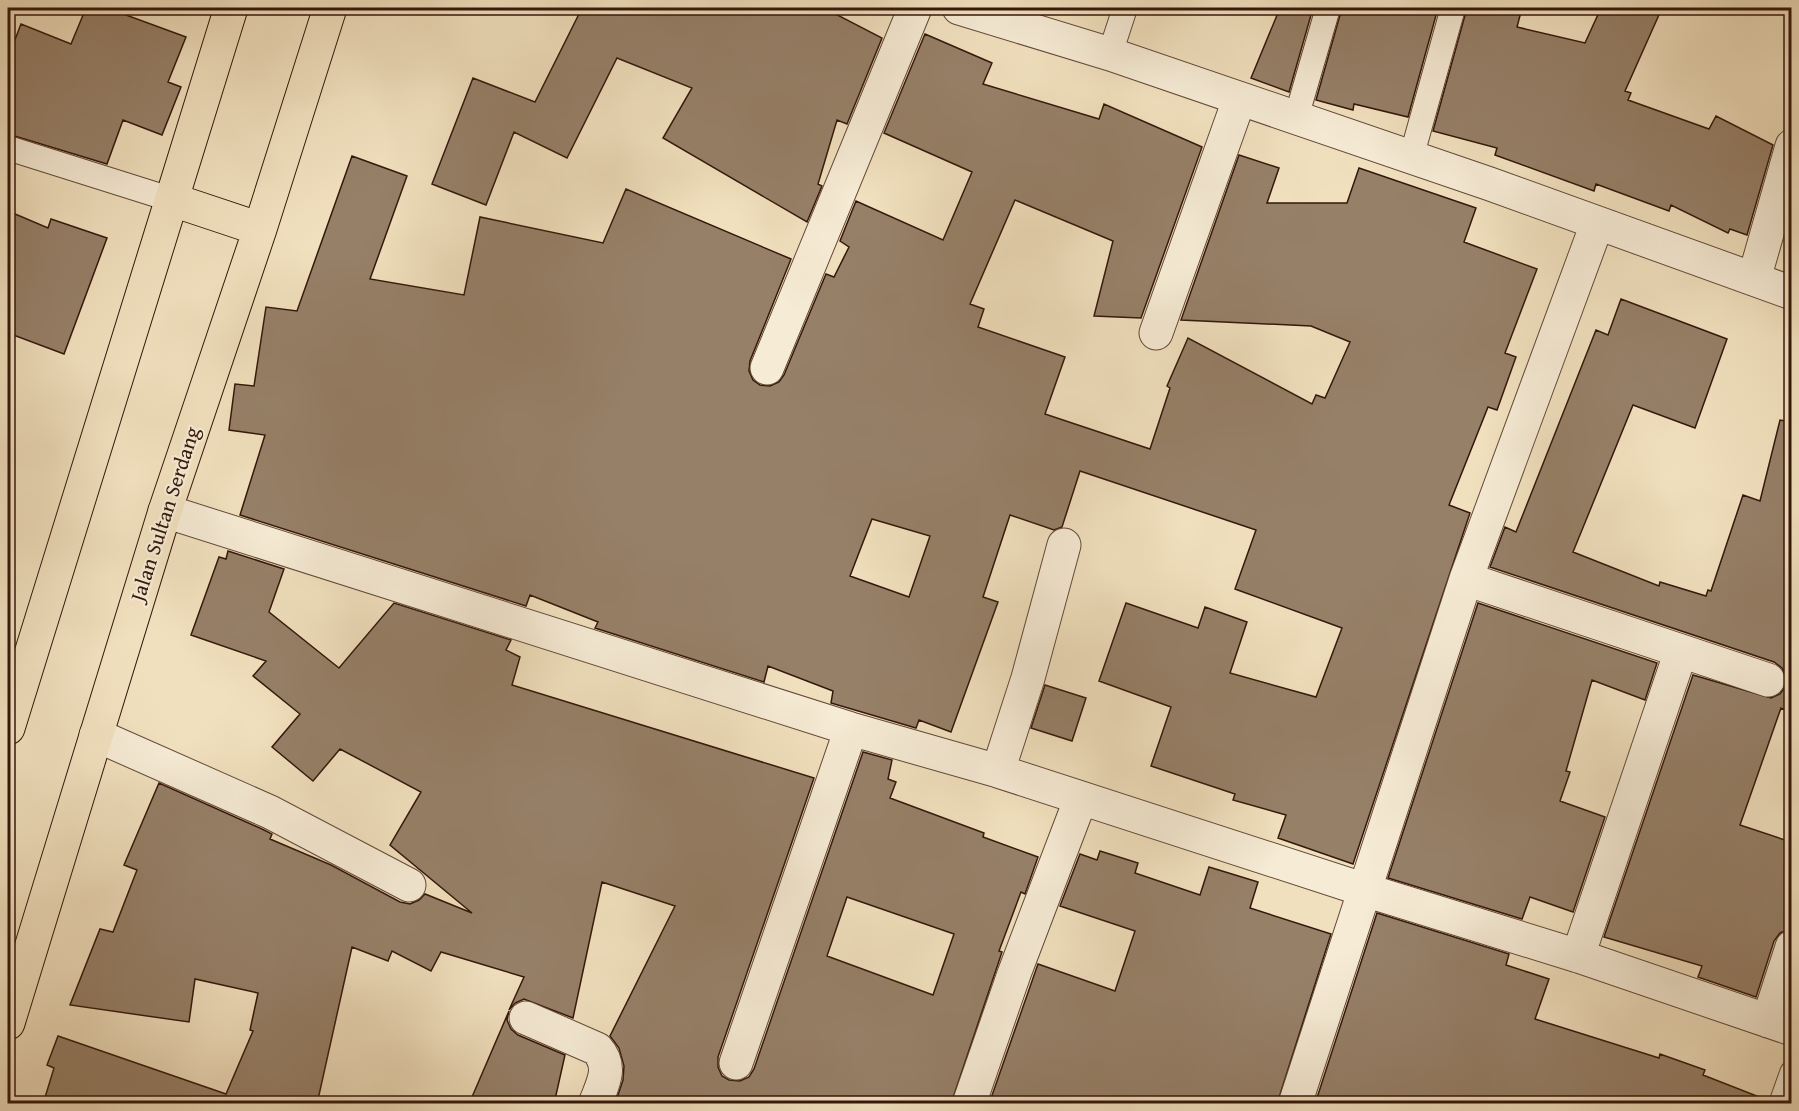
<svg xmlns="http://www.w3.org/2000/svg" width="1799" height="1111" font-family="'Gentium Book Plus',serif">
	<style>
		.building { fill: #968068; stroke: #34170b; stroke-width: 1.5; fill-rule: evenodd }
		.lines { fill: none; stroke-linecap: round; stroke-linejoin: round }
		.service-casing { stroke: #634938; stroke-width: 26 }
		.minor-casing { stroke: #634938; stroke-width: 35 }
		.trunk-casing { stroke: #34170b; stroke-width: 35 }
		.service { stroke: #f6ebd5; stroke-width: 24 }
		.minor { stroke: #f6ebd5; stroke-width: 33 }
		.trunk { stroke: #f1e0be; stroke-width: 33 }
		.labels { text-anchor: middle; stroke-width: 4.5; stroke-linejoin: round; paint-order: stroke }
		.street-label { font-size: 21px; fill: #34170b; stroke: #f6ebd5 }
	</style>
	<rect width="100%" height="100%" fill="#f1e0be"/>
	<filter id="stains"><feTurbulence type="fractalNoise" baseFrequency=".00333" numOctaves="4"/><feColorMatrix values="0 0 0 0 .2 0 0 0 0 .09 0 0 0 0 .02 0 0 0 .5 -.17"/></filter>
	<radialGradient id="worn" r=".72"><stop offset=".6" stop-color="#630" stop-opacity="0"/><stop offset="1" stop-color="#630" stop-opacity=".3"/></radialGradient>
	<!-- building -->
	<path class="building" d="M86,8H107L186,37L168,82L181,87L162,135L123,120L107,164L8,134V58L21,24L71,44Z
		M582,8H824L882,38L847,124L837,120L818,184L822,186L807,222L663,138L692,88L617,58L567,158L514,132L486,205L432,184L473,78L535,102Z
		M1280,8H1313L1289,92L1251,78Z
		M1342,8H1438L1408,117L1354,104L1353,110L1316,100Z
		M1467,8H1522L1517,27L1585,43L1601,8H1662L1625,91L1631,93L1628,100L1709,129L1716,116L1773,145L1747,235L1730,229L1728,233L1671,205L1669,211L1596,184L1594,191L1495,155L1497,148L1433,131Z
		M925,34L992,63L983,84L1099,119L1104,104L1202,147L1141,318L1094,316L1113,241L1015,200L970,304L984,309L978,327L1065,357L1045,414L1150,449L1170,388L1167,386L1188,338L1312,404L1316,395L1325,398L1350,342L1311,326L1181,320L1239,155L1279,168L1267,203H1347L1359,168L1476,208L1464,242L1537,269L1505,353L1516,357L1497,410L1488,407L1449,505L1470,513L1353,864L1278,838L1286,815L1233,800L1235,794L1151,766L1171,707L1099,681L1126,603L1198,628L1205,607L1247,622L1230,673L1316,697L1342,628L1235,589L1256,530L1080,471L1062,527L1054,530L1010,515L983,597L998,602L951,732L919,720L916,728L831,703L833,691L768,666L764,682L595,628L598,622L530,595L526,606L240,515L265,435L229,430L235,384L254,386L266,307L297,311L352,156L407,176L370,279L464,295L480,217L603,243L626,189L791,259L750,361L749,371L753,380L760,385L770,386L779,382L784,375L826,274L834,277L849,247L840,241L856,201L943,240L972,172L884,133ZM872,519L930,536L909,597L850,576Z
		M8,211L48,228L51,219L107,238L64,354L8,333Z
		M1621,299L1727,339L1695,428L1633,405L1573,552L1659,586L1660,582L1706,596L1708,590L1711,591L1743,495L1760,501L1780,420L1791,422V713L1781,708L1740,825L1791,842V929L1780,933L1774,941L1756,997L1698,977L1702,966L1604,937L1693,675L1771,698L1780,694L1786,686V677L1782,668L1774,662L1490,567L1505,527L1516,532L1596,330L1608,335Z
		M228,551L284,569L269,612L339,668L394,603L511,640L506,650L520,657L512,685L814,778L718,1057V1067L722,1076L729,1080L740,1081L749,1077L754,1069L863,752L892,760L888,779L896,782L890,798L984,833L983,837L1038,857L1025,894L1021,892L999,951L1002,952L951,1104H615L623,1080L624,1066L619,1048L610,1036L675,906L602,882L573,1018L524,999L515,1003L509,1010L524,977L441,952L431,971L392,951L388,961L352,947L317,1104H43L54,1068L47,1065L58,1036L226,1094L253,1031L250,1030L258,993L195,979L189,1022L70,1005L100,929L113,932L137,870L124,865L159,783L262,829L272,834L270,839L331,865L400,902L410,904L419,900L425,894L472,913L390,845L421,792L340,749L313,781L272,747L300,714L253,676L266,661L191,635L219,557L226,559ZM847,897L954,934L933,995L827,956Z
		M1478,603L1657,663L1645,700L1592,680L1566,771L1570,772L1560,801L1605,817L1573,912L1530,897L1522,919L1388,878Z
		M1045,685L1086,698L1072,741L1031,728Z
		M1100,851L1138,863L1135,873L1200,895L1209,867L1258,882L1250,908L1331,934L1277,1104H989L1038,964L1115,991L1135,931L1060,906L1080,854L1097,860Z
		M1377,913L1509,954L1506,965L1549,979L1535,1019L1659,1058L1660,1054L1705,1070L1703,1075L1767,1100V1104H1315Z
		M509,1011L507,1020L511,1029L518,1035L565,1055L554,1104H469Z"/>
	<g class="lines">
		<defs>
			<path id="service" d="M1110,54L1125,8
				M1296,118L1328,8
				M8,148L173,200
				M1411,158L1453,8
				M1781,1104L1792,1073"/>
			<path id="minor" d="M959,8L1110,54L1490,184L1792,293
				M1754,279L1792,146
				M1156,333L1239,100
				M767,368L915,8
				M165,511L851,729L998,771L1365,890L1578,956L1792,1029
				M1466,579L1768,680
				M96,735L270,812L409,885
				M998,771L1028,678L1064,545
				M1578,956L1681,651
				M526,1018L597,1049C613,1067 603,1083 595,1104
				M1768,1021L1792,947
				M736,1063L851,729
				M969,1104L1014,974L1081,798
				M1295,1104L1466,579L1597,224"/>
			<path id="trunk" d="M173,200L260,229
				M8,728L231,8
				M8,1023L165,511L260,229L330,8"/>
		</defs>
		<!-- service casing -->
		<use href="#service" class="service-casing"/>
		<!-- minor casing -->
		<use href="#minor" class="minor-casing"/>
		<!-- trunk casing -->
		<use href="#trunk" class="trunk-casing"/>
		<!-- service -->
		<use href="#service" class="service"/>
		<!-- minor -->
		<use href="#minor" class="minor"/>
		<!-- trunk -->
		<use href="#trunk" class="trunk"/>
	</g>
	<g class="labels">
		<!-- street labels -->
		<g class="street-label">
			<text transform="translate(165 514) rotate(-72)" y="7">Jalan Sultan Serdang</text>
		</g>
	</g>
	<!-- margin -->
	<rect width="1799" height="1111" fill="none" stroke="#f1e0be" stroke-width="30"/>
	<rect x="9" y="9" width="1781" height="1093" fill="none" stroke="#34170b" stroke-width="3"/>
	<rect x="15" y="15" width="1769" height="1081" fill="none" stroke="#34170b" stroke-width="1.5"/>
	<rect width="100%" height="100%" filter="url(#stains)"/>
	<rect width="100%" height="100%" fill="url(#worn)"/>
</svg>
